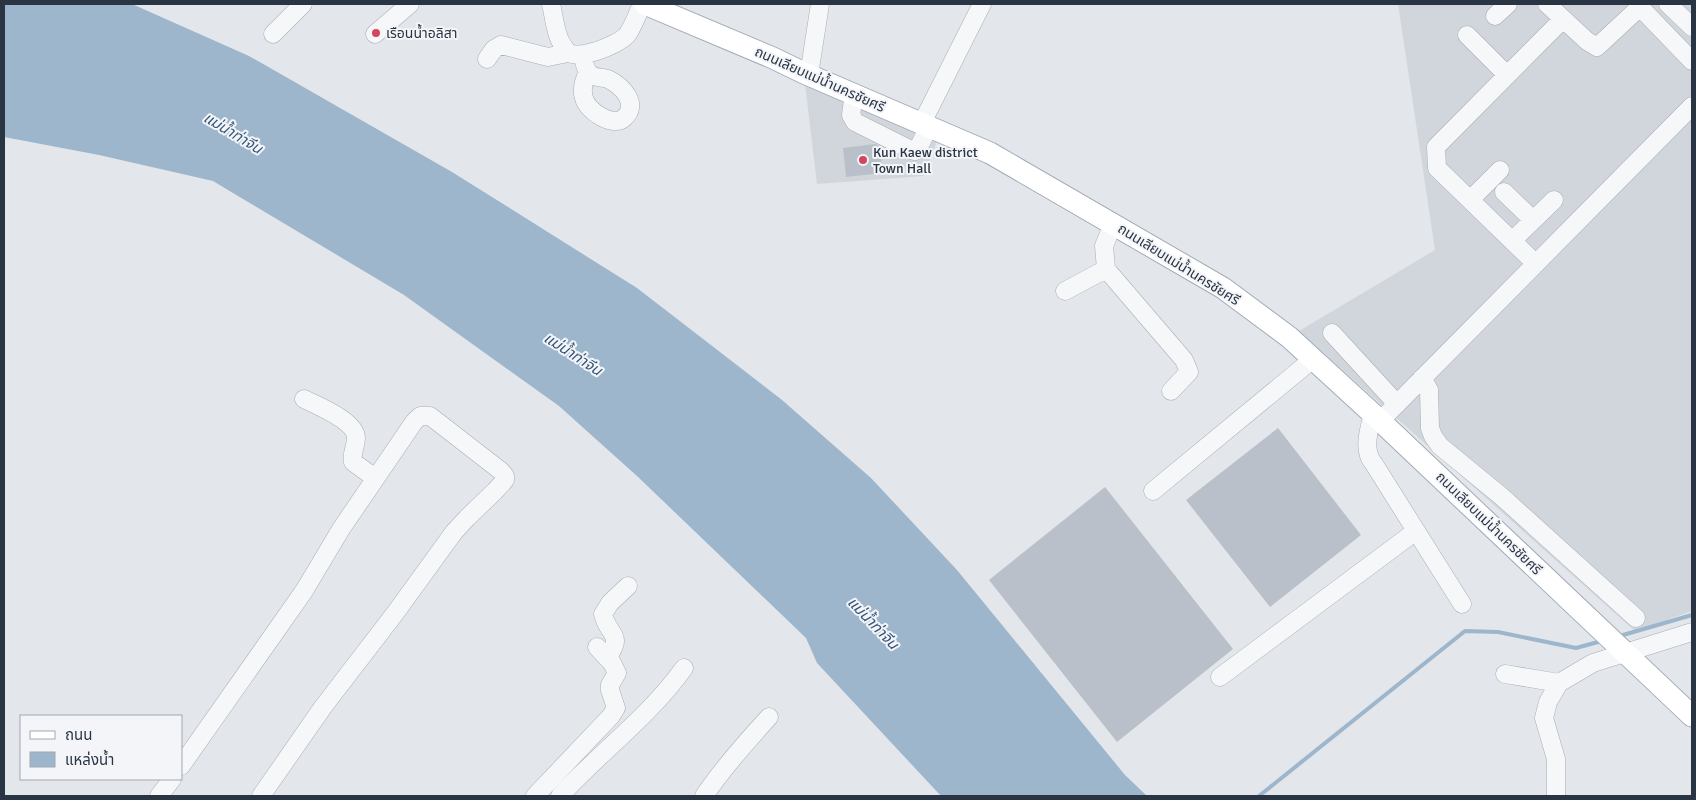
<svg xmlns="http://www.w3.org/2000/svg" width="1696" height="800" font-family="Signika,'Noto Sans Thai',sans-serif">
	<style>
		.built { fill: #d1d6dd }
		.water { fill: #9db6cc }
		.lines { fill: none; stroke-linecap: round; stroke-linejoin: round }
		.stream { stroke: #9db6cc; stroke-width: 4 }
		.building { fill: #bac0c9 }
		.minor-casing { stroke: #a8adb6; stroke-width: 19 }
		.major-casing { stroke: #a2abb7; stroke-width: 23 }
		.minor { stroke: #f6f7f9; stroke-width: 18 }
		.major { stroke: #fff; stroke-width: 21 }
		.poi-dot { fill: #d24661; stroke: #f3f5f8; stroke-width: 2 }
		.labels { text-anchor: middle; stroke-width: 4; stroke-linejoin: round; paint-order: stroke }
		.poi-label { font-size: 14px; fill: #2a3544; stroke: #f3f5f8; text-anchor: start }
		.street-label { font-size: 14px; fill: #2a3544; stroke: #f3f5f8 }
		.water-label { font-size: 15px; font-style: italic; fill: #335579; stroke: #f3f5f8 }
	</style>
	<rect width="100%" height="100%" fill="#e3e6eb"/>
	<!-- built -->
	<path class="built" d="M1398,4H1692V611L1635,631L1299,331L1435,250Z
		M805,84L938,138L924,176L817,184Z"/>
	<!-- water -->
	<path class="water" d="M4,4H132L249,56L452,172L637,288L782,400L871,478L957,570L1125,775L1147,796H941L817,663L806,638L637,476L559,406L404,295L213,181L99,155L4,137Z"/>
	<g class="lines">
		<!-- stream -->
		<path class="stream" d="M1623,635L1692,615
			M1259,796L1465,631L1498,632L1576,648L1598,642"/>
	</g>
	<!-- building -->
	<path class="building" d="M875,144L879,146L883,173L846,177L843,148Z
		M1278,428L1361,535L1270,607L1186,500Z
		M1105,487L1233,649L1117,742L989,580Z"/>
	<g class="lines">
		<defs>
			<path id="minor" d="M551,4C555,20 555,38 567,51C576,62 618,45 627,35C633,27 638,13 642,4
				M1547,4L1587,41L1597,47L1640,7
				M1637,4L1692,61
				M1668,4L1692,27
				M1495,16L1508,4
				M273,34L303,4
				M375,34L410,4
				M1467,35L1507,75
				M583,56C584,61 585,70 590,74C594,78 603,77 608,79C622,86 640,104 624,118C613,128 587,111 584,98C581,89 584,80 588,72
				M487,59L494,49L501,45L548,57L568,53
				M809,75L820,4
				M854,93L851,115L855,122L911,150L915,151L918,149L929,126
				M922,123L982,4
				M1504,192L1533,220
				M1470,200L1500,170
				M1512,241L1554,200
				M1536,264L1437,168L1436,147L1563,19
				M1106,269L1104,246L1113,224
				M1065,291L1106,269L1184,360L1189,372L1171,391
				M1332,333L1397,404
				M1422,378L1429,390L1430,428L1433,436L1440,446L1501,496L1636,618
				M304,399C318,406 356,421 356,438C356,447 351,453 353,462L375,478
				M1373,414C1369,429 1362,451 1374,464L1462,604
				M1380,421L1692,106
				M1153,491L1313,359
				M607,658C625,634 608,636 603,614L610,603L628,586
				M1505,674L1559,683
				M1220,677L1416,531
				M181,766L304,591L341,529L414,422L420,416H430L501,471L505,476V480L495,491L467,518L454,532L396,612L323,707L261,796
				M159,796L172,779
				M535,796L611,716L616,708L610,690V685L617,673L612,663L597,647
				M560,796C600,752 649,717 684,668
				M704,796C723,768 746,742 769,717
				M1556,796V759L1544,718L1548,702L1559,683L1593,663L1692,632"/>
			<path id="major" d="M645,4L773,58L804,73L990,153L1223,288L1289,337L1373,414L1692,716"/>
		</defs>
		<!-- minor casing -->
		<use href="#minor" class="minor-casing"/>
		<!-- major casing -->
		<use href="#major" class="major-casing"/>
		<!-- minor -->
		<use href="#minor" class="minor"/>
		<!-- major -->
		<use href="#major" class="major"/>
	</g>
	<!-- markers -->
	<g class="poi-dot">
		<circle cx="376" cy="33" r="5"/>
		<circle cx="863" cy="160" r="5"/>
	</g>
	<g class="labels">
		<!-- poi labels -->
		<g class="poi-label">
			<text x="386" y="38">เรือนน้ำอลิสา</text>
			<text x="873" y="157">Kun Kaew district<tspan x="873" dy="16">Town Hall</tspan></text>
		</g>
		<!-- street labels -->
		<g class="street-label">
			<text transform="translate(820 79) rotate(24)" y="5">ถนนเลียบแม่น้ำนครชัยศรี</text>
			<text transform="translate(1179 264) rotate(32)" y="5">ถนนเลียบแม่น้ำนครชัยศรี</text>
			<text transform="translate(1489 523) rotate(44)" y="5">ถนนเลียบแม่น้ำนครชัยศรี</text>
		</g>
		<!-- water labels -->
		<g class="water-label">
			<text transform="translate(233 133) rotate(31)" y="5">แม่น้ำท่าจีน</text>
			<text transform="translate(573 354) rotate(33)" y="5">แม่น้ำท่าจีน</text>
			<text transform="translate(873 623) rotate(46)" y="5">แม่น้ำท่าจีน</text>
		</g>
	</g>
	<!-- border -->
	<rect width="1696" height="800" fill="none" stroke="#2a3544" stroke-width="10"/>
	<!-- legend -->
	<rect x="20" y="715" width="162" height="65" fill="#f3f5f8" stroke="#a3a8b0"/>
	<rect x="30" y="731" width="25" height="8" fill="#ffffff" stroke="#a3a8b0"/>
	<text x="65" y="740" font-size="15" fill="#2a3544">ถนน</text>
	<rect x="30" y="752" width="25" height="15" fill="#9db6cc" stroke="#a3a8b0"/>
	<text x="65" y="765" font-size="15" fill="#2a3544">แหล่งน้ำ</text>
</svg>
